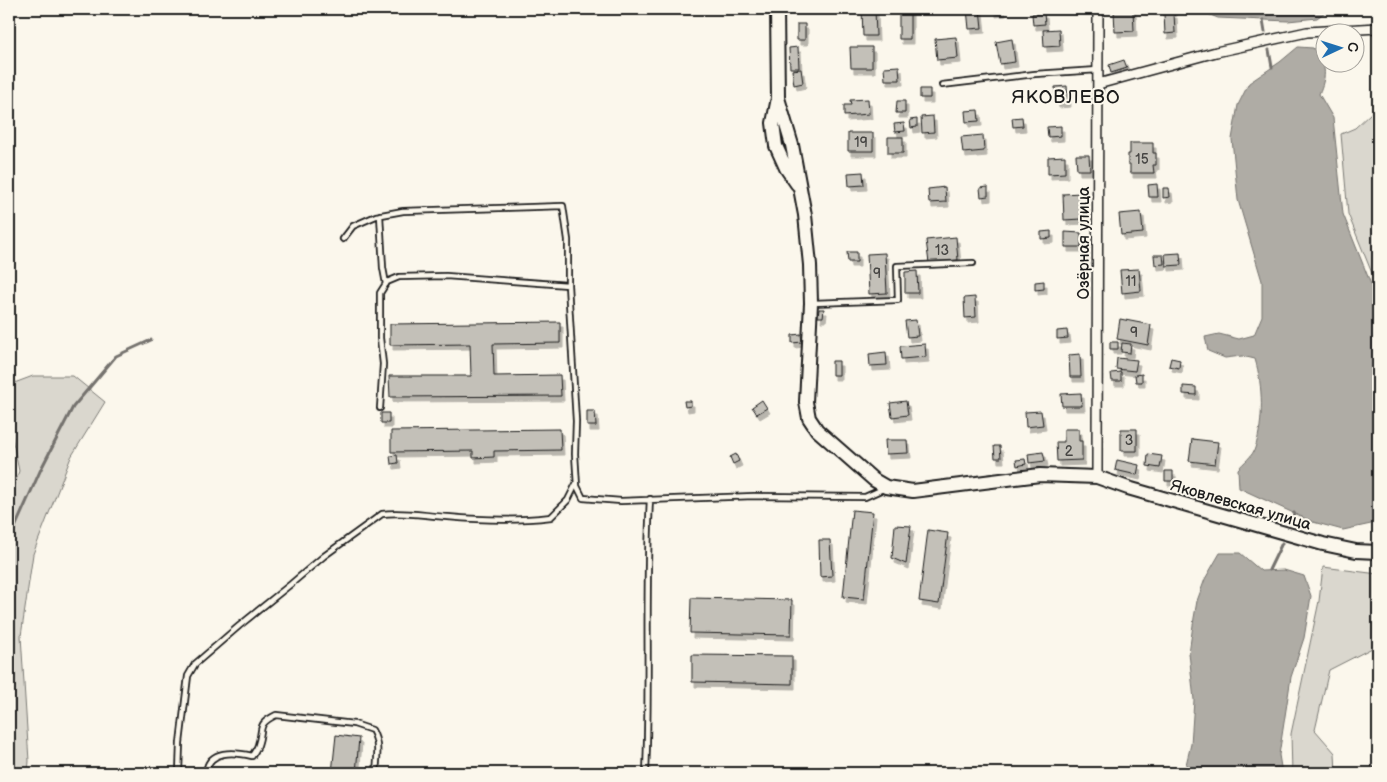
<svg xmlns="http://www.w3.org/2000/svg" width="1387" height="782" font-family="'Balsamiq Sans',sans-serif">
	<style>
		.green { fill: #dad7ce; stroke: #7b7a75 }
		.water { fill: #afaca5; stroke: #74726e }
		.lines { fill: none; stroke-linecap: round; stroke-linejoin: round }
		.stream { stroke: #74726e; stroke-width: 3 }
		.building { fill: #c3c0b8; stroke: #1c1c1c; filter: url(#shadow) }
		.lane-casing { stroke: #1c1c1c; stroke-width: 8 }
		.street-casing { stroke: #1c1c1c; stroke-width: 12 }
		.secondary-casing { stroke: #1c1c1c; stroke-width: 16 }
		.lane { stroke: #fbf7ec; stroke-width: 4.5 }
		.street { stroke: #fbf7ec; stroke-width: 9 }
		.secondary { stroke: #fbf7ec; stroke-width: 12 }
		.labels { text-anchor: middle; stroke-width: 4; stroke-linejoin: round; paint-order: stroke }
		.number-label { font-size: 14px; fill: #464543 }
		.street-label { font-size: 16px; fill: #1c1c1c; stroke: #fbf7ec }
		.quarter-label { font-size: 19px; letter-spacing: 1px; fill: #1c1c1c; stroke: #fbf7ec }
	</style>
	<defs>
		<filter id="shadow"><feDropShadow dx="3" dy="5" stdDeviation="0" flood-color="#0004"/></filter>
	</defs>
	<rect width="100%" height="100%" fill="#fbf7ec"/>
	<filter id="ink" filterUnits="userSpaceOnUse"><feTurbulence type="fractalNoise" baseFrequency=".02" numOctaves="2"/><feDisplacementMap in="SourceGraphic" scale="10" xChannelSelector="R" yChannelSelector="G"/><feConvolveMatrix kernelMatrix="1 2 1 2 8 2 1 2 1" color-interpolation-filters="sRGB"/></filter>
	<g filter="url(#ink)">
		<!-- green -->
		<path class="green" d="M1371,113L1378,114V150L1377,154H1378V288L1348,214L1341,134L1355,128Z
			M33,376H73L105,402L71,457L33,554L21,636L29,761L28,773H9V499L19,471L9,423V385Z
			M1323,567L1378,574V645L1329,670L1315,730L1335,753L1336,773H1292L1291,734L1319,601Z"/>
		<!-- water -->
		<path class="water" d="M1200,9H1326L1325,12L1317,18L1288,21L1218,18L1200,11Z
			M1298,47L1313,48C1327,64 1327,75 1319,94L1333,118L1343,214L1378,302V514L1371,524L1343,530L1313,522L1239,488L1238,469C1243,463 1253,456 1255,448C1264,421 1263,386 1255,359L1242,356L1225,358L1208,351L1205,337L1219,334L1239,339L1254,335L1262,316V281L1238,200L1232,139L1238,105L1249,83L1280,62Z
			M1220,553H1240L1261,571L1284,570L1304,576L1311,596L1304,638L1291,677L1279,755L1282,773H1184L1191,744L1194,700L1189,653L1194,618L1197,601L1205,579Z"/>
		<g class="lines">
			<!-- stream -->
			<path class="stream" d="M1263,20L1265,32
				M1269,50L1272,67
				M1291,521L1294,513
				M9,541L41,469L73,407L116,356L151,340
				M1269,570L1282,543"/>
		</g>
		<!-- building -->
		<path class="building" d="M862,9H875L876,36H863Z
			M899,9H910V39H899Z
			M967,9H980L982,28L969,29Z
			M993,9H1003V11L993,12Z
			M1162,9H1174V11H1162Z
			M1133,10L1134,31L1115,32L1114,11Z
			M1044,13L1045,24L1033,25L1032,14Z
			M1174,13L1175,33L1165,34L1164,14Z
			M797,24H805V40H797Z
			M1059,29L1060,46L1044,47L1043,30Z
			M956,37L958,58L937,60L935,39Z
			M1012,39L1015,62L1000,64L996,42Z
			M798,47L799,68H790L789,48Z
			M850,47H872V68H851Z
			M1124,60L1127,68L1111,73L1109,65Z
			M899,66L900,80H885L884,67Z
			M801,69L803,83L794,85L792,70Z
			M1067,86L1068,102L1056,103L1055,87Z
			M920,89H930V98H920Z
			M868,99L869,114L844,116V105H851L850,100Z
			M897,101H905V113H896Z
			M978,110L979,121L966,122L965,111Z
			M933,116L934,132L922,133L921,117Z
			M1022,117L1023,126L1013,127L1012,118Z
			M917,119V127L911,128L910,120Z
			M904,123L905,131L895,132L894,124Z
			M1061,126V136L1048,137L1047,127Z
			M848,133H873V151H848Z
			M983,135L984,151L963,153L961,137Z
			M888,137H903V153H888Z
			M1130,143H1153V153H1156V165H1153L1154,173H1130V164H1128V154H1130Z
			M1076,155H1089L1090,170H1077Z
			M1065,156V173L1048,174V157Z
			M863,172L864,185L849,186L848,173Z
			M1157,184L1158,197H1149L1148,185Z
			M945,187L946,202L929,203L928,189Z
			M988,187V196L981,197L980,188Z
			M1163,188H1169L1170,197L1163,198Z
			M1081,193V219L1064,220L1063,194Z
			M1141,212L1143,233L1121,235L1119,214Z
			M1051,231V238L1041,239V232Z
			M1065,232L1081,233V247H1065Z
			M956,237L958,260L929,263L926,240Z
			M847,252H857V262H848Z
			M885,253L887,293L869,294L867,254Z
			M1180,253L1181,265L1166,266L1165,254Z
			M1154,255H1163L1164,264L1155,265Z
			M1139,269L1141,291L1122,293L1120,270Z
			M917,271L918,293H905V272Z
			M1044,281V289L1035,290V282Z
			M975,297L976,317L965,318L964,298Z
			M819,309H824L823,317H818Z
			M1120,319L1151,325L1148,345L1117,339Z
			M916,320L918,336L907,337L905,321Z
			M560,322V343L493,344L494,376L560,375L561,396L390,397L389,376H471L470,344L390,345V324Z
			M1067,330L1068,338L1057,339V331Z
			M801,334L802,342L792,343V335Z
			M1110,342H1118V349H1110Z
			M1122,343L1131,344L1130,353L1121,352Z
			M925,344L926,357L901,359L900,346Z
			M886,352L887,365L870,366L869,354Z
			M1080,354L1081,377H1070L1069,355Z
			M1117,358L1137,360L1135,371L1116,369Z
			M1171,358L1180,360L1179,368L1169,366Z
			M832,361H839V375H832Z
			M1121,372V381H1112L1111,373Z
			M1142,374V382H1136L1135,375Z
			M1183,386L1196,387V395L1183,394Z
			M1081,393L1082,406H1062L1061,394Z
			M762,400L767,408L757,414L752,407Z
			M684,401H691V406L685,407Z
			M906,401L908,415L892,417L890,403Z
			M587,411H595L596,426H587Z
			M1041,411L1043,425L1026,427L1025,412Z
			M381,413H389V423H381Z
			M560,429L561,450L494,451V457L473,458V451L391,452V431Z
			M1064,429H1079V441H1082V460L1057,461L1056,442H1064Z
			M1121,429H1137V451H1121Z
			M1192,439L1218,442L1215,464L1189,461Z
			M885,440H907L908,453L886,454Z
			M994,446H1000L1001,458H995Z
			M1043,452L1045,461L1029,463L1028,454Z
			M736,454L739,461L733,464L730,457Z
			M1148,454L1162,456L1160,468L1147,466Z
			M397,455L398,463L391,464L390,456Z
			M1025,459L1026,464L1017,466L1016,460Z
			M1117,460L1139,465L1137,475L1115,470Z
			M1165,471H1173V481H1165Z
			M852,510L873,512L864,599L843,597Z
			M895,525L911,526L906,564L892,558Z
			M928,530L948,533L939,604L919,601Z
			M819,540H830L832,576L820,577Z
			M691,598L792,600L791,635L690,633Z
			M692,655L792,656V684L692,682Z
			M336,735L359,738L356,773H332Z
			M277,771L302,773H277Z"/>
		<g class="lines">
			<defs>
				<path id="lane" d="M942,85L1035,74L1098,70
					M380,215L383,268L386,284
					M343,239L353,226L376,216L403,211L563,206L568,240V285L576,421L575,454L577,486L583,498L621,501L754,496L865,497L883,489
					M813,303L898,300L897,266L973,263
					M380,408L383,364L380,338V293L387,282L399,277L446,276L568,285
					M179,773L180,743L188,676L195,664L239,626L291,584L324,556L382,514C404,511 426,516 448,517C481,520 518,521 551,517L568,500L576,484
					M206,773C208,749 235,752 252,756C254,752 257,749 258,745C264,727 256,725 276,715L354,724L372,730C380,744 377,758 376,773
					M646,773C650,682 645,591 650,499"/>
				<path id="street" d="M1098,84L1216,52L1307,32L1378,28
					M1097,477L1098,9
					M1377,773L1378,770"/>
				<path id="secondary" d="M777,9L778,98L773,123L776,146L786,168L797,184
					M778,98L792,145L805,215L810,265L811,303L806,402L809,418L817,430L874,480L886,487L913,491L1040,475L1097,477L1128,488L1323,544L1356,551L1378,552"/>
			</defs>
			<!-- lane casing -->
			<use href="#lane" class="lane-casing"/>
			<!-- street casing -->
			<use href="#street" class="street-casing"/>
			<!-- secondary casing -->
			<use href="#secondary" class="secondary-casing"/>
			<!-- lane -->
			<use href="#lane" class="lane"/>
			<!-- street -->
			<use href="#street" class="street"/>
			<!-- secondary -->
			<use href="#secondary" class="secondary"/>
		</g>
	</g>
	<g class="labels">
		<!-- number labels -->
		<g class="number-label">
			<text x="861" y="147">19</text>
			<text x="1142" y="164">15</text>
			<text x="942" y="255">13</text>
			<text x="877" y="278">9</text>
			<text x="1131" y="286">11</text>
			<text x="1134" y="337">9</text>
			<text x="1129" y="445">3</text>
			<text x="1069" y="456">2</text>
		</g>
		<!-- street labels -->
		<g class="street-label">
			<text transform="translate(1083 243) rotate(-90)" y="6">Озёрная улица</text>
			<text transform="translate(1241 504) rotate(16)" y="6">Яковлевская улица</text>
		</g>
		<!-- quarter labels -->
		<g class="quarter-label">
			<text x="1066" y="103">ЯКОВЛЕВО</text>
		</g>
	</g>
	<!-- margin -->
	<rect width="1387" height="782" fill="none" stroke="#fbf7ec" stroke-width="30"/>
	<rect x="15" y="15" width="1357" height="752" fill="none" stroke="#1c1c1c" stroke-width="2" filter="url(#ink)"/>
	<!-- north arrow -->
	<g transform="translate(1340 48) rotate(86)"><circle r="24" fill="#fbf7ec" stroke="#a29f99"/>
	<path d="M0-4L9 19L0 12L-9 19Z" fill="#1f6fb2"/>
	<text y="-8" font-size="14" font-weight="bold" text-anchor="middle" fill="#1c1c1c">С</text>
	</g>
</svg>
